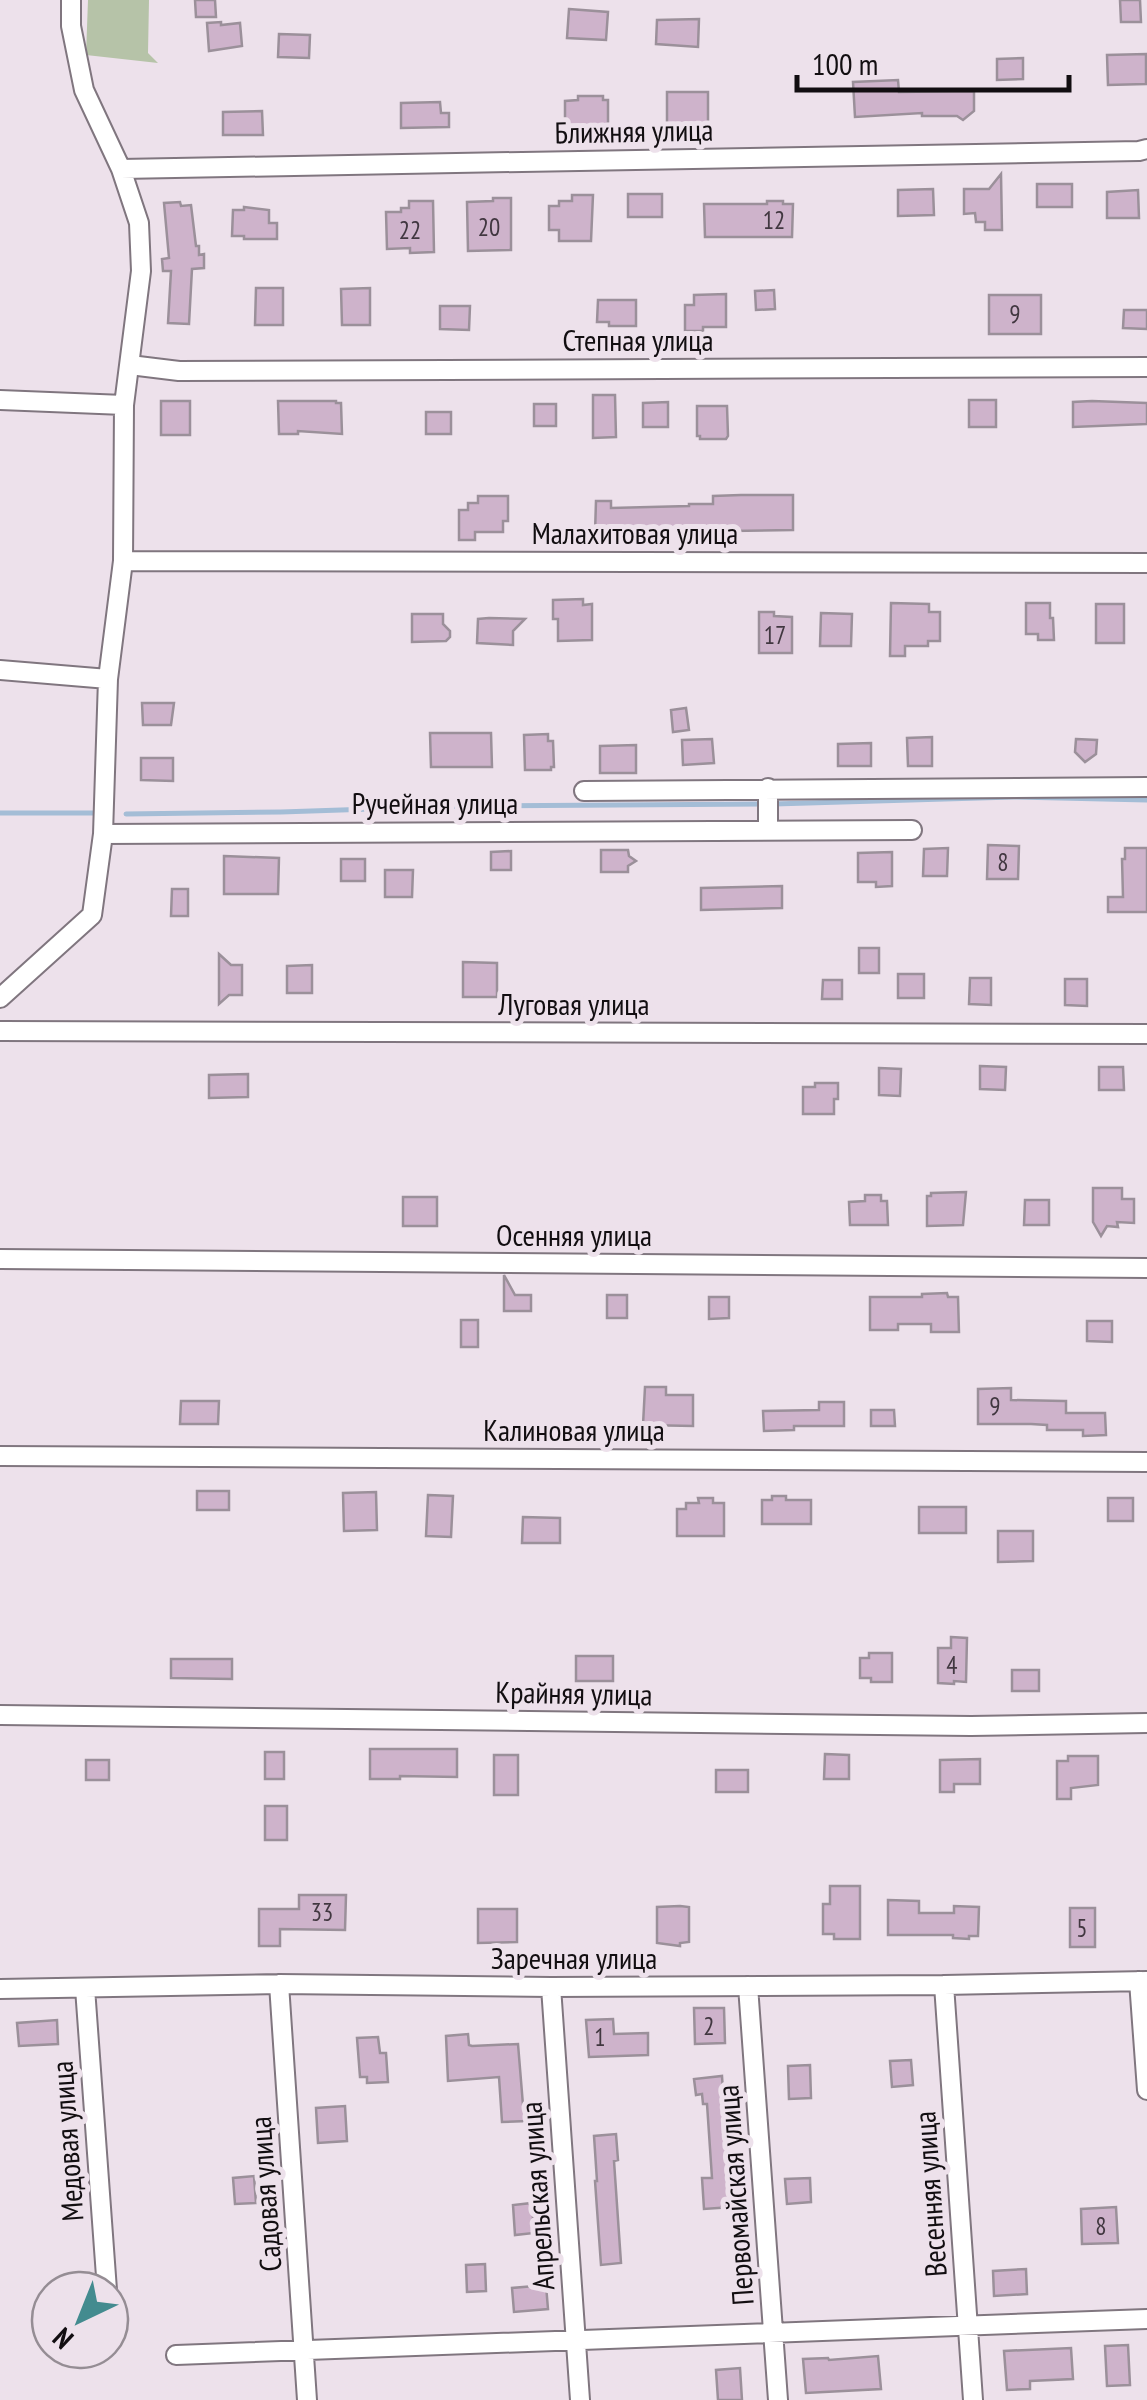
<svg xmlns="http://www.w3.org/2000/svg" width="1147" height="2400" font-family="'PT Sans Narrow',sans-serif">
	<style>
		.green { fill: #b6c3a8 }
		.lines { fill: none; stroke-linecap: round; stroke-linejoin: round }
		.stream { stroke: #a4bdd6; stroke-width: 5 }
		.building { fill: #ceb3cb; stroke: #9b909a; stroke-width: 2.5 }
		.minor-casing { stroke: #80767f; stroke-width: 22 }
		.minor { stroke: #fff; stroke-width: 18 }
		.labels { text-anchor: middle; stroke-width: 10; stroke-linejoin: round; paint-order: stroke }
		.number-label { font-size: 25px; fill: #413740 }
		.street-label { font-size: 30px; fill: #120e11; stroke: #ede1eb }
	</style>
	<rect width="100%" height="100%" fill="#ede1eb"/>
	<!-- green -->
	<path class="green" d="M88,0H149L148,53L158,63L86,55Z"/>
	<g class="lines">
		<!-- stream -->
		<path class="stream" d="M774,804L1013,797L1147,800
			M0,813H93
			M126,814L281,812L461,806L763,804"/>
	</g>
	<!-- building -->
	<path class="building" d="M195,0H215L216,17H196Z
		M1120,0H1140L1141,22H1121Z
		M569,9L608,12L606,40L567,38Z
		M699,19L698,47L656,44L657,20Z
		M221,22V25L240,23L242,46L209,51L207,23Z
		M279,34L310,35L309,58L278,57Z
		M1146,54V84L1108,85L1107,55Z
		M1023,58V79L997,80V59Z
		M898,80L899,92L974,91V111L963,120L957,116H922V113L855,117L853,82Z
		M667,92H708V125H667Z
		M578,96H603V100H608V123L592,132H587L579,126H565V101L578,100Z
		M440,102L441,113H449V127L401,128V103Z
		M262,111L263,135H223V112Z
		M1001,174L1002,230H985V222H976L975,213L964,214V189H989Z
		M1037,184H1072V207H1037Z
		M933,189L934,215L898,216V190Z
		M1138,190L1139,218H1107V192Z
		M628,194H662V217H628Z
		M572,195H593L591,241H559V230H549V206H559V201H572Z
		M493,198H511V250L468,251L467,202L493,201Z
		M409,201H433L434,252L410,253V248L387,249L386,212H401V208H409Z
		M767,201H783V204H793L792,237H705L704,204H767Z
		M180,202L181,206L191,205L196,246H199V255L204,254V268L192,269L189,324L168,323L171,271H163L162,259L169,258L164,203Z
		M244,207L269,210V223H277V239H244V236H232L233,210H244Z
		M256,288H283V325H255Z
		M370,288V325H342L341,289Z
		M774,290L775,309L756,310L755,291Z
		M726,294V327H703V331H685V305H694V295Z
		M989,295H1041V334H989Z
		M598,300H636V326H609V322H597Z
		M440,306H470L469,330L440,329Z
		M1124,310H1147V329L1123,328Z
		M593,395H615L616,437L593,438Z
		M969,400H996V427H969Z
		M161,401H190V435H161Z
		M278,401H336V403H341L342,434L298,431V434H279Z
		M1092,401L1147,403V424L1073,427V402Z
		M668,402V427H643V403Z
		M534,404H556V426H534Z
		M697,406H727L728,436L726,439H700V436H697Z
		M426,412H451V434H426Z
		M741,495H793V530L595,533L596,501H611V508L689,506V504H713V496Z
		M478,496H508V521H503V532H475V540H459V510H468V503H478Z
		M583,599V605L592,604V640L558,641V619H553V600Z
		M891,603L929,604V612H940V641H928V646H905V656H890Z
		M1026,603H1050V618H1053L1054,640H1038V634H1026Z
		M1096,604H1124V643H1096Z
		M759,612H774V616L792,617V653H759Z
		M821,613L852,614L851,646H820Z
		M412,614H443V624L450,631V637L446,641L412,642Z
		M489,618L525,619L513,631V645L477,643L478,619Z
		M142,703H174L171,725H143Z
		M686,708L689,730L673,732L671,710Z
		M430,733H491L492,767H431Z
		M548,734V741H553L554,767H551V770H525L524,735Z
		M932,737V766H908L907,738Z
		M712,739L714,763L683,765L682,740Z
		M1076,739L1097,740L1096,754L1085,762L1075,752Z
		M871,743V766H838V744Z
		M636,745V773H600V746Z
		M141,758H173V781L141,780Z
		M988,845L1019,846L1018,879H987Z
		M948,848L947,876H923L924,849Z
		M1125,848H1147V912H1108V897H1123L1122,859H1125Z
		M601,850H628L629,856L636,861L628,866V872H601Z
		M511,851V870H491V852Z
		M892,852V886L876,887V882H858V853Z
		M224,856L279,858L278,894H224Z
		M341,859H365V881H341Z
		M385,870H413L412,897H385Z
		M782,886V908L701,910V888Z
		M172,889H188V916H171Z
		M859,948H879V973H859Z
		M219,954L231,965H242V995H229L219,1004Z
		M463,962L497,963V997H463Z
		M312,965V993H287V966Z
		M898,974H924V998H898Z
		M970,978H991V1005L969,1004Z
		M1065,979H1087V1006L1065,1005Z
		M823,980H842V999H822Z
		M980,1066L1006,1067L1005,1090L980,1089Z
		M1099,1067H1123L1124,1090H1099Z
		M879,1068L901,1069L900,1096L879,1095Z
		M248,1074V1097L209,1098V1075Z
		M815,1083H838V1099H834V1114H803V1087H815Z
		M1093,1188H1122V1199H1134V1223L1117,1222L1118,1227L1107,1226L1101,1236L1093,1222Z
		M966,1192L963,1225L927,1226V1196H931V1193Z
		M865,1195H881V1201H887L888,1225H850L849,1202L865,1201Z
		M403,1197H437V1226H403Z
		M1025,1200H1049V1225H1024Z
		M504,1275L515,1295H531V1311H504Z
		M947,1293L948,1297H958L959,1332H931V1324H898V1330H870V1297H922V1294Z
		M607,1295H627V1318H607Z
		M709,1297H729V1318L709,1319Z
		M461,1320H478V1347H461Z
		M1087,1321H1112V1342L1087,1341Z
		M645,1387H666V1395H693V1426L643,1425Z
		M1011,1388V1400L1064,1401H1066V1413H1105L1106,1435L1083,1436V1430H1047V1425L1031,1424H978V1389Z
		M181,1401H219L218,1424H180Z
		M819,1402H844V1426H794V1430L764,1431L763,1411L819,1410Z
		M871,1410H894L895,1426H871Z
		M197,1491H229V1510H197Z
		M376,1492L377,1530L344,1531L343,1493Z
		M428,1495L453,1496L451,1537L426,1536Z
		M772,1496H786V1500H811V1524H762V1500H772Z
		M698,1498H713V1503H724V1536H677V1509H686V1503H699Z
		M1108,1498H1133V1521H1108Z
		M919,1507H966V1533H919Z
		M523,1517L560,1518V1543H522Z
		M998,1531H1033V1561L998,1562Z
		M951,1637L967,1638L966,1682L954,1681V1684L938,1683V1648H951Z
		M869,1653H892V1682H871V1678H860V1658H869Z
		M576,1656H613V1681H576Z
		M171,1659H232V1679L171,1678Z
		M1012,1670H1039V1691H1012Z
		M370,1749H457V1777L400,1776V1779H370Z
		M265,1752H284V1779H265Z
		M825,1754L849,1755V1779H824Z
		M494,1755H518V1795H494Z
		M1068,1756H1098V1785L1071,1788V1799H1057V1761H1068Z
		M980,1759V1784H954V1792H940V1760Z
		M86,1760H109V1780H86Z
		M716,1770H748V1792H716Z
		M265,1806H287V1840H265Z
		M830,1886H860V1939H834V1934H823V1904H830Z
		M299,1895H346L345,1930L280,1929V1946H259V1909H299Z
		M888,1900L919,1901V1913H954V1906L979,1907L978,1936H969V1939L953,1938V1935H888Z
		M680,1906L689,1907V1942L680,1943V1946L657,1943V1907Z
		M1070,1908H1095V1947H1070Z
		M478,1909H517V1942L478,1943Z
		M694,2008H724L725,2043L695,2044Z
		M613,2019L614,2034L648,2033V2055L589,2057L586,2020Z
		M57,2020L58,2044L19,2046L17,2023Z
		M468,2034L469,2045L472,2046L518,2044L523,2105H526L527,2121L502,2122L499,2077L448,2081L446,2036Z
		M378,2037L380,2053H386L388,2082L367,2083V2077H360L357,2038Z
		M911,2060L913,2085L892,2087L890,2061Z
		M810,2065L811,2098L789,2099L788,2066Z
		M722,2076L725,2122H730L732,2153L728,2154L732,2207L704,2209L702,2178H712L707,2104H703L702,2094L696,2095L694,2079Z
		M345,2106L347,2141L318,2143L316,2108Z
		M616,2134L618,2160L614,2161L621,2263L601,2265L595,2181H597L594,2136Z
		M254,2176L256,2203L235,2204L233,2178Z
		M810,2178L811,2202L787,2204L785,2179Z
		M532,2203L534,2233L515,2235L513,2205Z
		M1116,2207L1118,2243L1082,2244L1081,2209Z
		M485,2264L486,2291L467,2292L466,2265Z
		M1026,2269L1027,2294L994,2296L993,2271Z
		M546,2285L548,2309L514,2312L512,2288Z
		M1128,2345L1130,2385L1107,2386L1105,2346Z
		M1071,2348L1073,2379L1030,2381V2389L1007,2390L1004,2351Z
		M878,2356L881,2389L806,2393L803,2359L828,2358L829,2360Z
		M740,2368L742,2400H718L716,2370Z"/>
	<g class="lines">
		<defs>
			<path id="minor" d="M121,169L1139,151L1147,149
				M130,365L179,371L1147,367
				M0,400L124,405
				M123,561L1147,563
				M0,670L108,679
				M768,788V830
				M584,791L1147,787
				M103,834L912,830
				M0,998L92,915L103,834L108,679L123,561L124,405L141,271L139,223L121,169L84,90L71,26V0
				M0,1031L1147,1034
				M0,1259L1147,1268
				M0,1456L1147,1462
				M0,1715L971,1726L1147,1723
				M1139,1981L1147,2090
				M279,1984L307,2400
				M944,1985L973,2400
				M748,1986L778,2400
				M551,1987L580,2400
				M85,1988L107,2290
				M0,1989L279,1984L551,1987L944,1985L1147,1981
				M176,2355L1147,2319"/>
		</defs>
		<!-- minor casing -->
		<use href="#minor" class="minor-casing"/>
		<!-- minor -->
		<use href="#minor" class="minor"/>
	</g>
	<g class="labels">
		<!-- number labels -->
		<g class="number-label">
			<text x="774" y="229">12</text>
			<text x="489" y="236">20</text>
			<text x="410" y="239">22</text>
			<text x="1015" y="323">9</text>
			<text x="775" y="644">17</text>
			<text x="1003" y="871">8</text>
			<text x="995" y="1415">9</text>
			<text x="952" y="1674">4</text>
			<text x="322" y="1921">33</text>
			<text x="1082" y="1937">5</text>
			<text x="709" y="2035">2</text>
			<text x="600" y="2046">1</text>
			<text x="1101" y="2235">8</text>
		</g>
		<!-- street labels -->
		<g class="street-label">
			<text transform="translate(634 132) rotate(-1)" y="10">Ближняя улица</text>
			<text x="638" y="351">Степная улица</text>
			<text x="635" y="544">Малахитовая улица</text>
			<text x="435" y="814">Ручейная улица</text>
			<text x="574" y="1015">Луговая улица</text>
			<text x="574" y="1246">Осенняя улица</text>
			<text x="574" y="1441">Калиновая улица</text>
			<text transform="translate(574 1694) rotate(1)" y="10">Крайняя улица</text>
			<text x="574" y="1969">Заречная улица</text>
			<text transform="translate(68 2141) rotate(-94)" y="10">Медовая улица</text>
			<text transform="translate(266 2194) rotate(-94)" y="10">Садовая улица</text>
			<text transform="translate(931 2194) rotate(-94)" y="10">Весенняя улица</text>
			<text transform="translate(736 2195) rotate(-94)" y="10">Первомайская улица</text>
			<text transform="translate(538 2196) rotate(-94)" y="10">Апрельская улица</text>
		</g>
	</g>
	<!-- north arrow -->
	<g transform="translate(80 2320) rotate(223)"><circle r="48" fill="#ede1eb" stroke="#958d94" stroke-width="2.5"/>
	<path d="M0-8L18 38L0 25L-18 38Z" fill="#438b8f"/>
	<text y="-15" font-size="28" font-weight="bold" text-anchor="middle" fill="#120e11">N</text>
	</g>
	<!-- scale -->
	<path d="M797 75v15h272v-15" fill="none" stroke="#120e11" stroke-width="5"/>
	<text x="812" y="75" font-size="30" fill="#120e11" stroke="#ede1eb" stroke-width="8" paint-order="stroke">100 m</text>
</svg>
